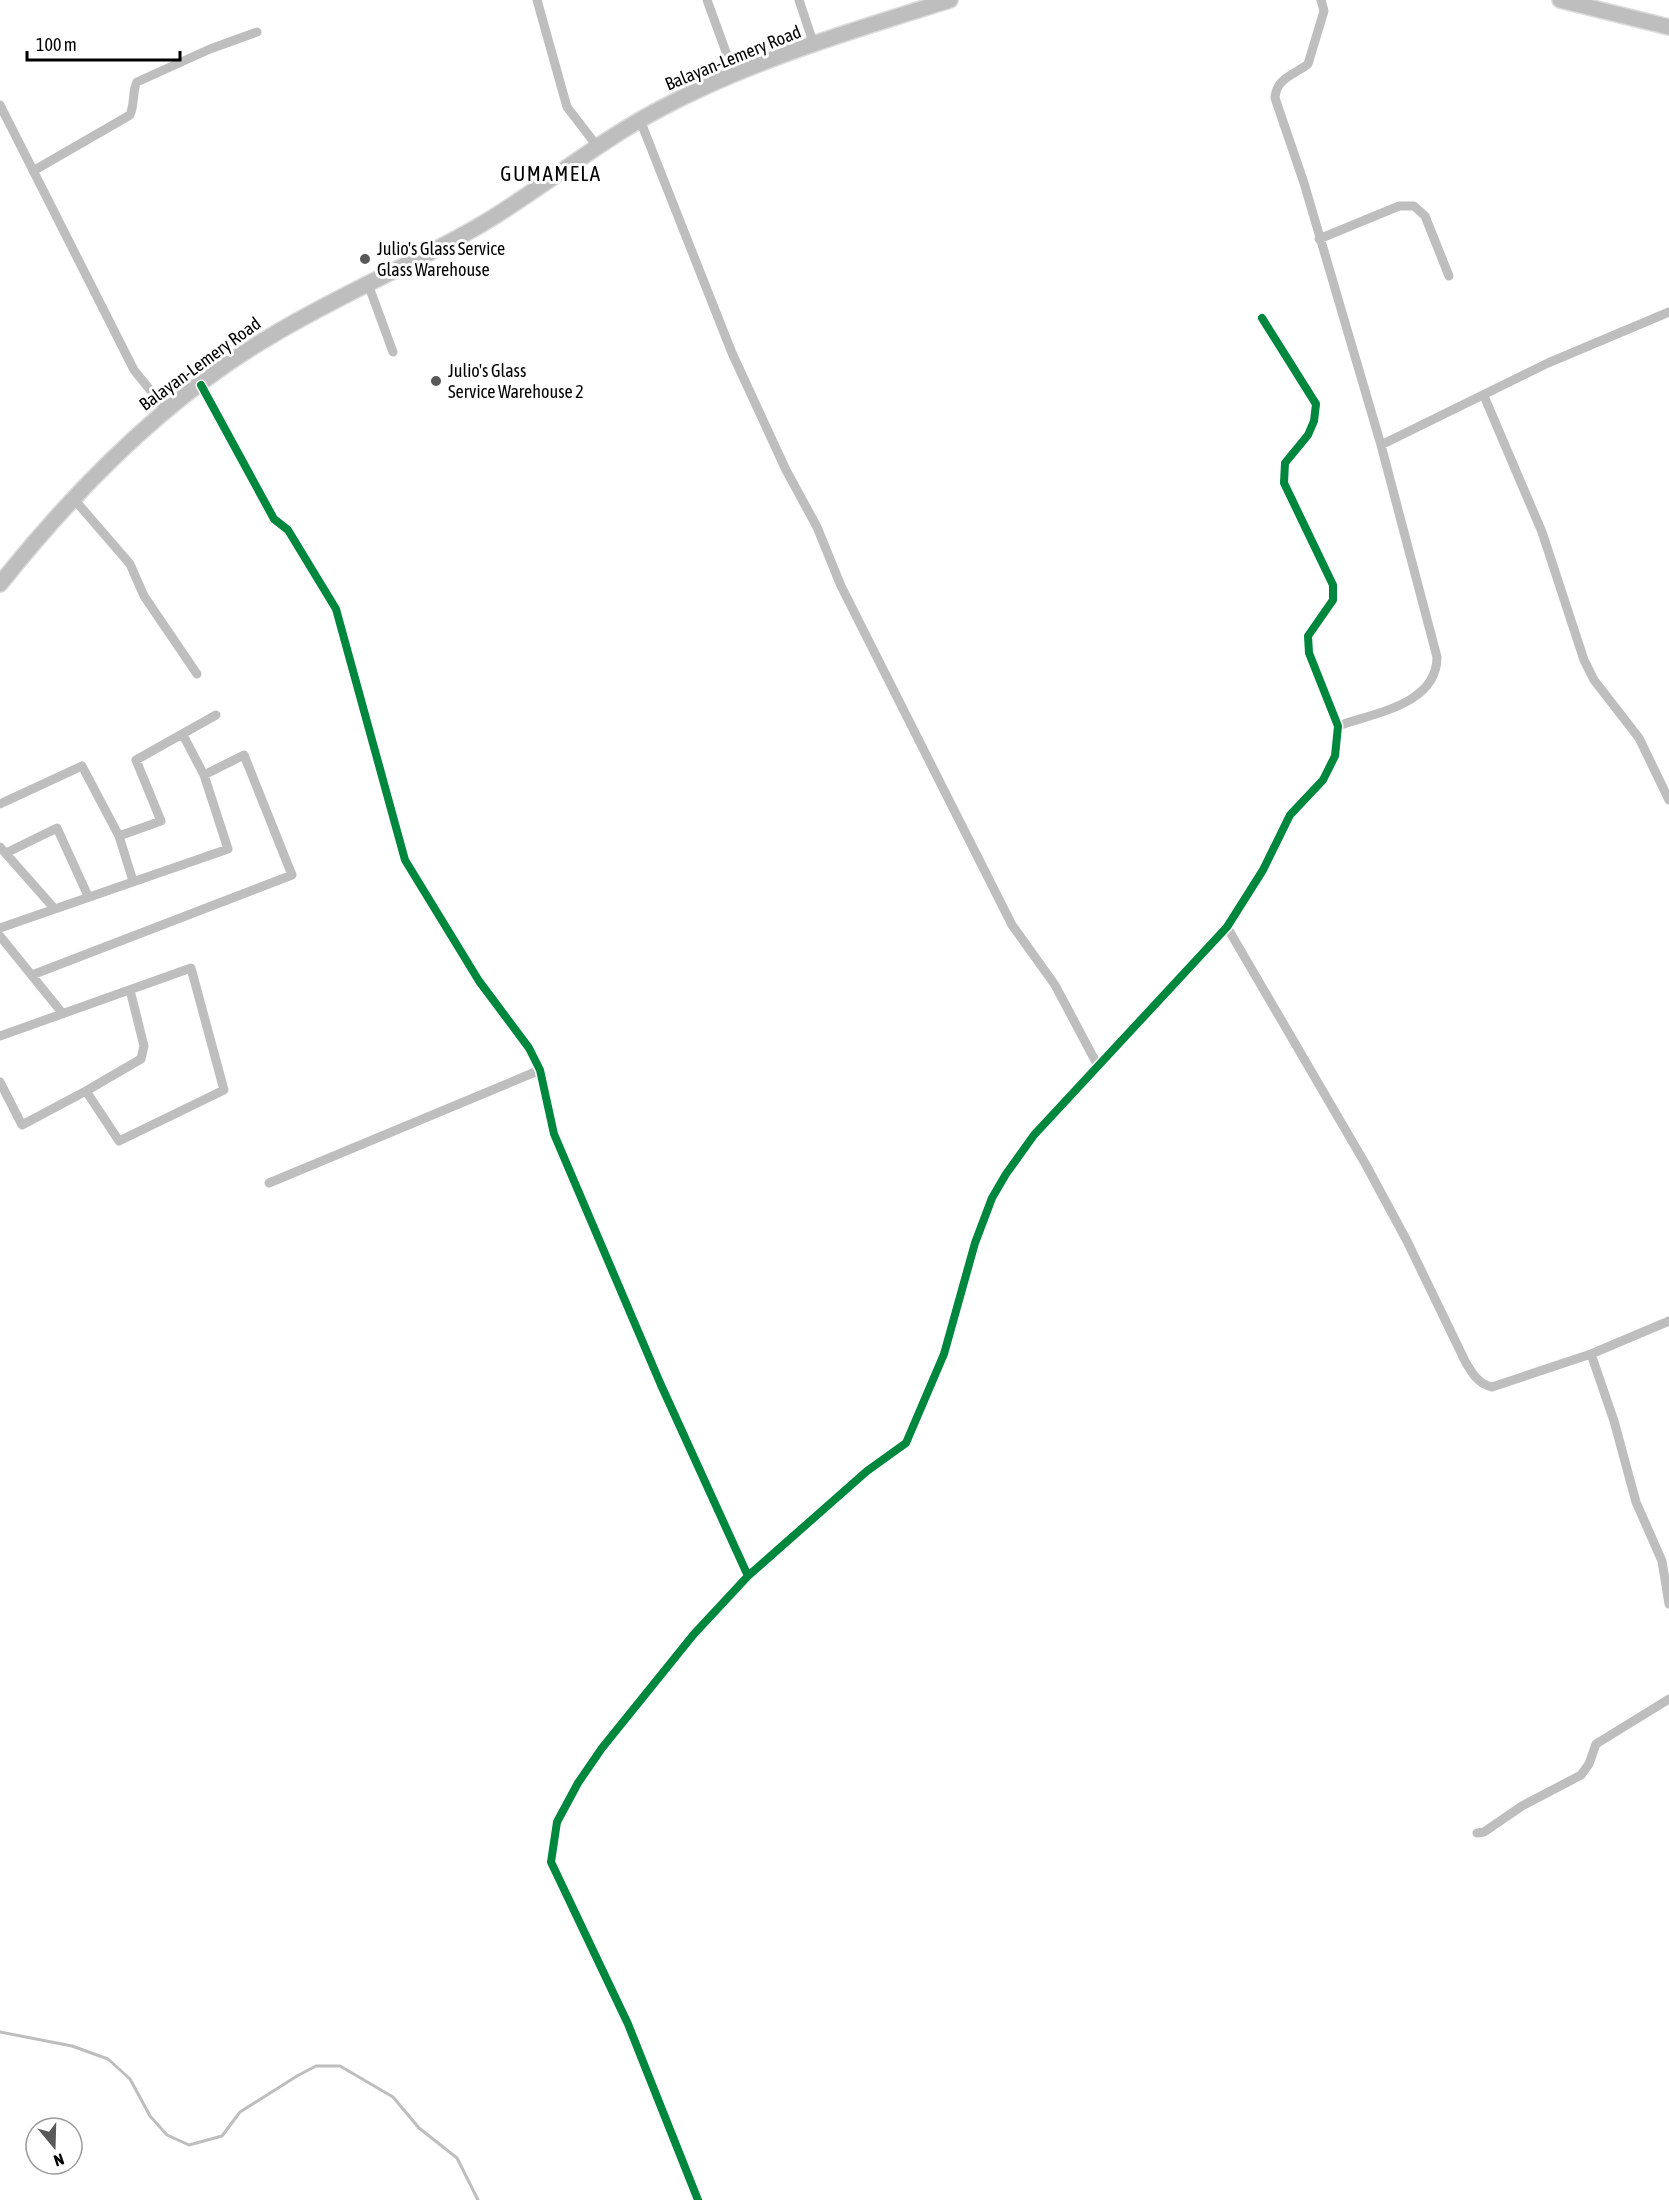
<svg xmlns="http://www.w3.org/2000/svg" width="1669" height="2200" font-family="'Asap Condensed',sans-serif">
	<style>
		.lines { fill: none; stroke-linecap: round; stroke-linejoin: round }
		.stream { stroke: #bebebe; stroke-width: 3 }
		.primary-casing { stroke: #dbdbdb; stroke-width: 18 }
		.minor { stroke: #bebebe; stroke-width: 9 }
		.primary { stroke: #bebebe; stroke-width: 15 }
		.cycleway-casing { stroke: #fff; stroke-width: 11 }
		.cycleway { stroke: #00873e; stroke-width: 8 }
		.poi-dot { fill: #595959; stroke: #fff; stroke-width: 2 }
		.labels { text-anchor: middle; stroke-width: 6; stroke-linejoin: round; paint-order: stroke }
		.street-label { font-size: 18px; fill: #000; stroke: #fff }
		.poi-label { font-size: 18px; fill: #000; stroke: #fff; text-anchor: start }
		.quarter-label { font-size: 21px; letter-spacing: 1.5px; fill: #000; stroke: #fff }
	</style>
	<rect width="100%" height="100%" fill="#fff"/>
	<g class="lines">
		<!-- stream -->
		<path class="stream" d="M0,2032L72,2046L108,2059L130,2079L150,2116L167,2135L189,2145L222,2136L240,2112L297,2076L316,2066H340L393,2097L419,2128L457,2158L478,2200"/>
		<defs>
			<path id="primary" d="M1560,0L1669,27
				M0,584C75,490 166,397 271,336C337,296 409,266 477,227C539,191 594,144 658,110C749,61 851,31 950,0"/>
		</defs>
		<!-- primary casing -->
		<use href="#primary" class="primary-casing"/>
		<!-- minor -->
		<path class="minor" d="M537,0L567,107L597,146
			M707,0L734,74
			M799,0L814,45
			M1321,0L1324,11L1308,64C1294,75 1276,78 1275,98L1304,183L1381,445L1437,657C1437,705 1373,713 1338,726
			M0,105L134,370L167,411
			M640,120L732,353L786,470L817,527L841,586L1012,925L1055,985L1098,1066
			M33,171L130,115C135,104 132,91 137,82L210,49L257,32
			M1319,239L1399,206H1414L1425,216L1449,276
			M368,284L393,352
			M201,385L274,519L288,530L336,609L405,860L479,981L529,1048L540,1070L554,1134L661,1385L748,1576
			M1484,396L1542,532L1584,660L1594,680L1639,738L1669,800
			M1381,445L1548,363L1669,312
			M73,498L130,564L144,596L197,674
			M0,804L82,766L119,836L133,881
			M119,836L161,821L136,760L216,715
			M0,847L53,907
			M6,853L57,828L88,896
			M1227,927L1366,1165L1407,1241L1465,1361C1472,1373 1478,1384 1492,1387L1591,1354L1669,1321
			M0,928L228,849L204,775L183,735
			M0,936L63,1014
			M32,975L292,875L244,755L204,775
			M0,1036L191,968L224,1090L119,1141L86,1091L22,1125L0,1082
			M86,1091L141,1059L144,1046L130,990
			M269,1183L540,1070
			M1591,1354L1614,1421L1636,1502L1662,1561L1669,1604
			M1477,1833L1484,1832L1522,1806L1581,1775L1589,1764L1596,1744L1669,1699
			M698,2200L628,2024L551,1862L557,1822L578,1783L602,1748L694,1634L748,1576L867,1471L906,1443L944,1354L975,1243L992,1198L1006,1174L1034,1135L1227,927L1263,870L1290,815L1323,780L1335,756L1338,726L1309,653L1308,636L1333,600V585L1284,483L1285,463L1308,435L1314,421L1316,404L1262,318"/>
		<!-- primary -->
		<use href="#primary" class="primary"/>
		<defs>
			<path id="cycleway" d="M201,385L274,519L288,530L336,609L405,860L479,981L529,1048L540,1070L554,1134L661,1385L748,1576
				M698,2200L628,2024L551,1862L557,1822L578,1783L602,1748L694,1634L748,1576L867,1471L906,1443L944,1354L975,1243L992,1198L1006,1174L1034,1135L1227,927L1263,870L1290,815L1323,780L1335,756L1338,726L1309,653L1308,636L1333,600V585L1284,483L1285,463L1308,435L1314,421L1316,404L1262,318"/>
		</defs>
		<!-- cycleway casing -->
		<use href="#cycleway" class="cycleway-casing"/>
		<!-- cycleway -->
		<use href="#cycleway" class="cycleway"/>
	</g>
	<!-- markers -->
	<g class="poi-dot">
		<circle cx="365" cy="259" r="6"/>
		<circle cx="436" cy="381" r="6"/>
	</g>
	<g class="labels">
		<!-- street labels -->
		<g class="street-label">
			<text transform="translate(733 58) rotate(-22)" y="6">Balayan-Lemery Road</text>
			<text transform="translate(200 364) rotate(-36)" y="6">Balayan-Lemery Road</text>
		</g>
		<!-- poi labels -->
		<g class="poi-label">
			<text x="377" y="255">Julio's Glass Service<tspan x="377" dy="21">Glass Warehouse</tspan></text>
			<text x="448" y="377">Julio's Glass<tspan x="448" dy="21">Service Warehouse 2</tspan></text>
		</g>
		<!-- quarter labels -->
		<g class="quarter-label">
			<text x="551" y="181">GUMAMELA</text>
		</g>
	</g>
	<!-- north arrow -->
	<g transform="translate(54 2146) rotate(161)"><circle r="28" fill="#ffffff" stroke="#999999" stroke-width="1.5"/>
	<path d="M0-4.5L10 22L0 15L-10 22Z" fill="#595959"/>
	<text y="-9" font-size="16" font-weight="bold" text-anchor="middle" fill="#000000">N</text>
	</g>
	<!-- scale -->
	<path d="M27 51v9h153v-9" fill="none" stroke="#000000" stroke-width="3"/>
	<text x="36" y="51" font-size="18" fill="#000000" stroke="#ffffff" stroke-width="4.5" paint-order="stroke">100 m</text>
</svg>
